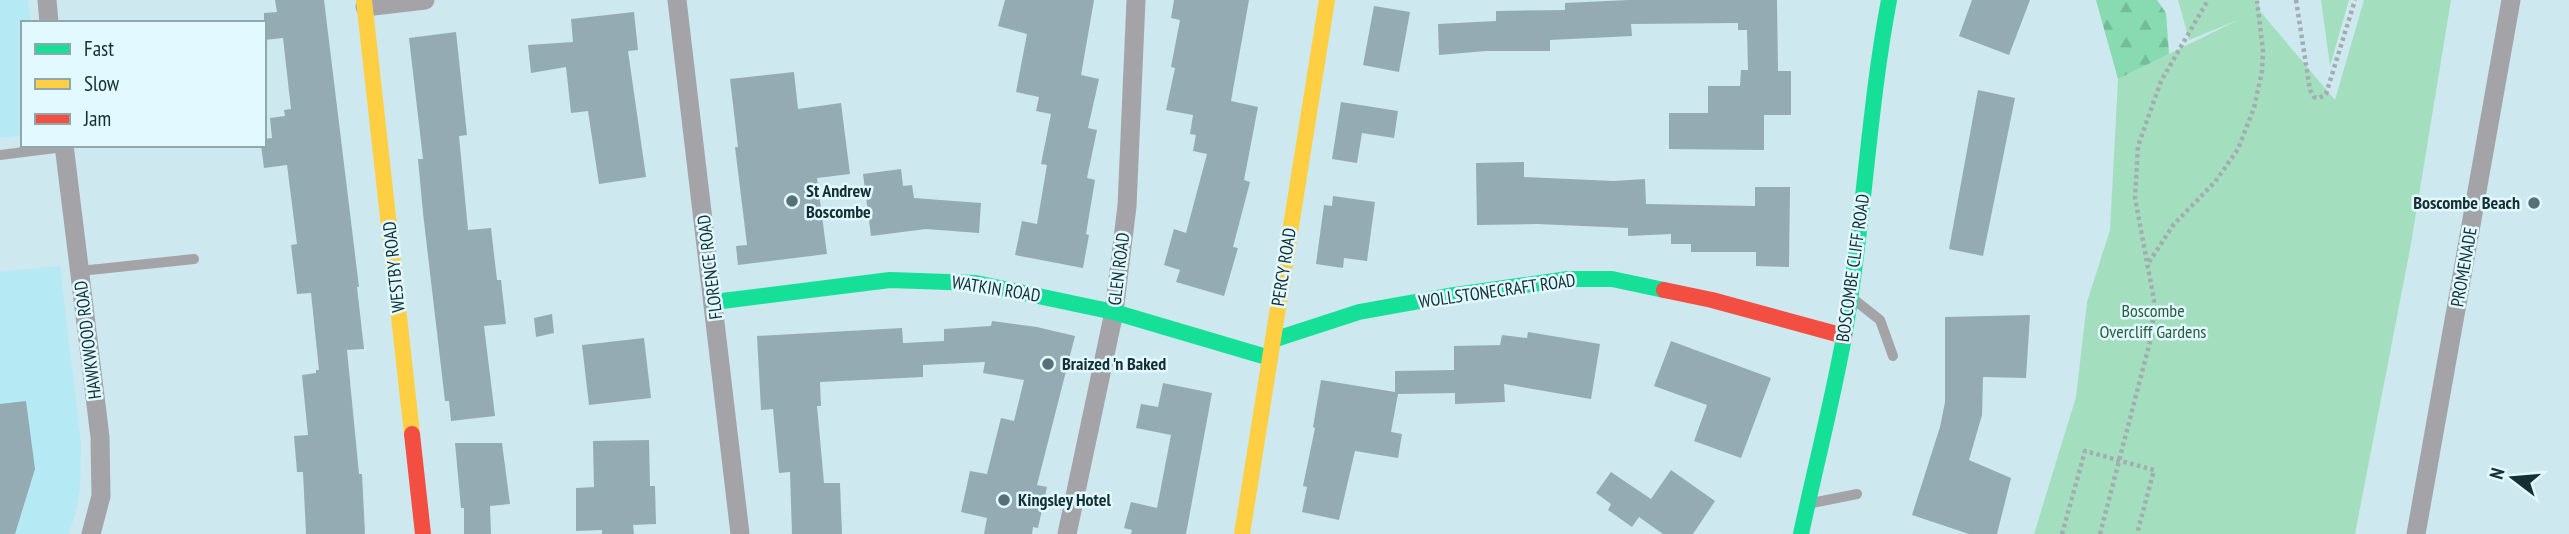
<svg xmlns="http://www.w3.org/2000/svg" width="2569" height="534" font-family="'PT Sans Narrow',sans-serif">
	<style>
		.built { fill: #b5eaf5 }
		.green { fill: #a3dfbf }
		.forest { fill: url(#forest-firs) }
		.building { fill: #95abb3 }
		.lines { fill: none; stroke-linecap: round; stroke-linejoin: round }
		.path { stroke: #a3acb0; stroke-width: 4.5; stroke-dasharray: 3.5 3.5; stroke-linecap: butt }
		.lane { stroke: #a4a3a8; stroke-width: 10 }
		.street { stroke: #a4a3a8; stroke-width: 19 }
		.fast { stroke: #16e098; stroke-width: 16 }
		.slow { stroke: #ffcf43; stroke-width: 16 }
		.jam { stroke: #f24e42; stroke-width: 16 }
		.poi-dot { fill: #557076; stroke: #e1f9ff; stroke-width: 2.5 }
		.labels { text-anchor: middle; stroke-width: 5; stroke-linejoin: round; paint-order: stroke }
		.poi-label { font-size: 18px; font-weight: bold; fill: #152f35; stroke: #e1f9ff; text-anchor: start }
		.street-label { font-size: 18px; fill: #152f35; stroke: #e1f9ff }
		.park-label { font-size: 18px; fill: #2a5b39; stroke: #e1f9ff }
	</style>
	<defs>
		<pattern id="forest-firs" width="22" height="20" patternUnits="userSpaceOnUse" patternTransform="scale(1.75)"><rect width="22" height="20" fill="#88dbb0"/><path d="M5 1l3.5 6h-7zM16 11l3.5 6h-7z" fill="#74bc98"/></pattern>
	</defs>
	<rect width="100%" height="100%" fill="#cde8ee"/>
	<!-- built -->
	<path class="built" d="M0,0H28L31,23H23V135L0,138Z
		M60,266L81,444L80,489L75,516L68,534H0V272Z"/>
	<!-- green -->
	<path class="green" d="M2178,0H2259V10L2335,100L2364,0H2451L2411,244L2355,534H2034L2076,397L2087,302L2110,230L2118,79L2238,20L2189,40Z
		M2321,0H2349L2330,66Z"/>
	<!-- forest -->
	<path class="forest" d="M2096,0H2157L2166,13L2169,54L2118,79Z"/>
	<!-- building -->
	<path class="building" d="M275,0H324L359,287H357L364,349L347,350L359,474H362L365,534H306L303,472H297L294,436L308,435L302,375L316,373V370H319L311,293L297,294L291,245L297,244L287,165L264,168L261,145H264V139L272,138L270,118L285,116L284,110L291,109L283,38L264,40V13L277,12Z
		M1005,0H1094L1081,75L1099,79L1088,128L1097,130L1087,178L1095,180L1086,234L1089,235L1083,268L1015,255L1022,221L1037,224L1047,165L1041,164L1051,114L1036,111L1039,97L1016,92L1027,34L998,26Z
		M1174,0H1249L1231,101L1258,107L1244,180L1250,182L1233,247L1238,248L1224,296L1176,282L1180,270L1164,265L1174,229L1186,233L1207,154L1193,151L1196,135L1190,134L1193,115L1166,110L1175,68L1171,67L1180,20L1171,18Z
		M1628,0H1777L1778,71H1791V115H1764V150L1669,149V113H1708V86H1740L1741,70H1748L1747,30H1738V23L1631,24L1632,36L1550,40V51H1486L1439,55L1438,24L1496,21V11L1565,10V3Z
		M1972,0H2030L2009,55L1959,36Z
		M1374,6L1410,12L1399,72L1363,65Z
		M634,12L638,50L628,51L646,177L599,184L588,111L571,113L566,67L531,73L528,45L573,42L571,19Z
		M456,32L467,135L459,136L468,230L491,228L497,280H501L506,324L484,326L495,416L451,421L449,401H445L423,213L418,159H423L409,38Z
		M794,72L798,109L841,103L850,174L817,178L827,254L738,265L736,246L747,245L735,147H738L730,79Z
		M1978,90L2015,98L1983,256L1949,249Z
		M1341,102L1398,111L1394,138L1362,133L1357,163L1332,159Z
		M1524,162V177L1614,181L1645,179L1646,204L1755,206V187H1790L1789,267L1756,266V252H1691V244H1671V234L1628,236V228L1537,224L1477,225L1476,163Z
		M901,169L903,186L912,185L914,198L981,203L979,233L926,229L871,236L863,174Z
		M1333,196L1375,202L1367,261L1344,258L1343,268L1316,264L1324,205L1332,206Z
		M552,314L554,333L536,337L534,318Z
		M2030,315L2026,378L1983,377L1982,415L1969,460L2011,478L1997,534H1969L1912,515L1940,427L1945,402V317Z
		M992,321L1037,327L1075,336L1037,485L1047,487L1038,528L1033,527L1032,534H984L987,518L961,512L970,471L987,474L1001,418L1014,421L1024,380L983,373L985,362L923,365V377L820,382L821,406H817L824,483H840L842,534H792L790,472L779,473L773,409L761,410L757,336L902,328L903,343L944,341V329L991,326Z
		M1528,332L1600,344L1591,399L1504,384L1505,402L1455,404V393L1398,394L1391,432L1402,434L1398,458L1355,451L1339,520L1302,512L1307,487L1303,486L1315,428L1313,427L1321,380L1395,392V371L1454,370V346L1500,345L1502,335L1527,338Z
		M644,338L651,398L589,405L582,345Z
		M1671,341L1771,378L1741,458L1694,441L1707,405L1654,386Z
		M1163,383L1212,393L1186,534H1131L1132,530L1124,528L1131,502L1157,508L1171,435L1136,428L1141,404L1158,407Z
		M26,401L35,469L15,534H0V404Z
		M649,440L650,486H655L656,524L633,525L634,534H602V530L576,531V488L594,487L593,441Z
		M455,443H502L510,504L490,506L491,534H464V508H461Z
		M1671,470L1715,501L1693,534H1663L1639,517L1632,527L1608,510L1611,504L1596,493L1611,472L1651,499Z"/>
	<g class="lines">
		<!-- path -->
		<path class="path" d="M2296,0L2310,90L2314,97L2319,98L2326,94L2355,0
			M2149,262L2174,224L2215,182L2238,149L2254,108L2262,71L2263,51L2257,1
			M2062,534L2085,451L2154,470L2137,534
			M2100,534L2152,334L2154,300L2135,198L2138,146L2161,81L2208,0"/>
		<!-- lane -->
		<path class="lane" d="M0,155L64,147
			M80,271L194,259
			M1852,298L1880,320L1893,356
			M1812,503L1857,494"/>
		<!-- street -->
		<path class="street" d="M47,0L49,23
			M677,0L740,534
			M365,7L425,0
			M64,145L100,437L101,496L91,534
			M1067,534L1114,312L1127,206L1136,0
			M2416,534L2511,0"/>
		<!-- fast -->
		<path class="fast" d="M714,302L890,280L976,283L1114,312L1270,358
			M1273,340L1359,312L1448,296L1568,279H1612L1664,290
			M1801,534C1815,468 1832,403 1844,337C1864,225 1868,111 1889,0"/>
		<!-- slow -->
		<path class="slow" d="M364,0L412,434
			M1242,534L1327,0"/>
		<!-- jam -->
		<path class="jam" d="M1664,290L1712,300L1844,336
			M412,434L423,534"/>
	</g>
	<!-- markers -->
	<g class="poi-dot">
		<circle cx="792" cy="201" r="7"/>
		<circle cx="2534" cy="203" r="7"/>
		<circle cx="1048" cy="364" r="7"/>
		<circle cx="1004" cy="500" r="7"/>
	</g>
	<g class="labels">
		<!-- poi labels -->
		<g class="poi-label">
			<text x="806" y="197">St Andrew<tspan x="806" dy="21">Boscombe</tspan></text>
			<text x="2520" y="209" text-anchor="end">Boscombe Beach</text>
			<text x="1062" y="370">Braized 'n Baked</text>
			<text x="1018" y="506">Kingsley Hotel</text>
		</g>
		<!-- street labels -->
		<g class="street-label">
			<text transform="translate(394 267) rotate(-96)" y="6">WESTBY ROAD</text>
			<text transform="translate(710 267) rotate(-97)" y="6">FLORENCE ROAD</text>
			<text transform="translate(1284 267) rotate(-81)" y="6">PERCY ROAD</text>
			<text transform="translate(2464 267) rotate(-80)" y="6">PROMENADE</text>
			<text transform="translate(1853 268) rotate(-82)" y="6">BOSCOMBE CLIFF ROAD</text>
			<text transform="translate(1119 269) rotate(-83)" y="6">GLEN ROAD</text>
			<text transform="translate(996 289) rotate(9)" y="6">WATKIN ROAD</text>
			<text transform="translate(1497 291) rotate(-8)" y="6">WOLLSTONECRAFT ROAD</text>
			<text transform="translate(88 340) rotate(-97)" y="6">HAWKWOOD ROAD</text>
		</g>
		<!-- park labels -->
		<g class="park-label">
			<text x="2153" y="317">Boscombe<tspan x="2153" dy="21">Overcliff Gardens</tspan></text>
		</g>
	</g>
	<!-- legend -->
	<rect x="21" y="21" width="245" height="126" fill="#e1f9ff" stroke="#8fa8ae" stroke-width="2"/>
	<rect x="35" y="44" width="35" height="10" fill="#16e098" stroke="#8fa8ae" stroke-width="2"/>
	<text x="84" y="56" font-size="21" fill="#152f35">Fast</text>
	<rect x="35" y="79" width="35" height="10" fill="#ffcf43" stroke="#8fa8ae" stroke-width="2"/>
	<text x="84" y="91" font-size="21" fill="#152f35">Slow</text>
	<rect x="35" y="114" width="35" height="10" fill="#f24e42" stroke="#8fa8ae" stroke-width="2"/>
	<text x="84" y="126" font-size="21" fill="#152f35">Jam</text>
	<!-- north arrow -->
	<g transform="translate(2513 478) rotate(286)" stroke="#e1f9ff" stroke-width="5" paint-order="stroke">
	<path d="M0-5L12 26L0 18L-12 26Z" fill="#152f35"/>
	<text y="-10" font-size="19" font-weight="bold" text-anchor="middle" fill="#152f35">N</text>
	</g>
</svg>
